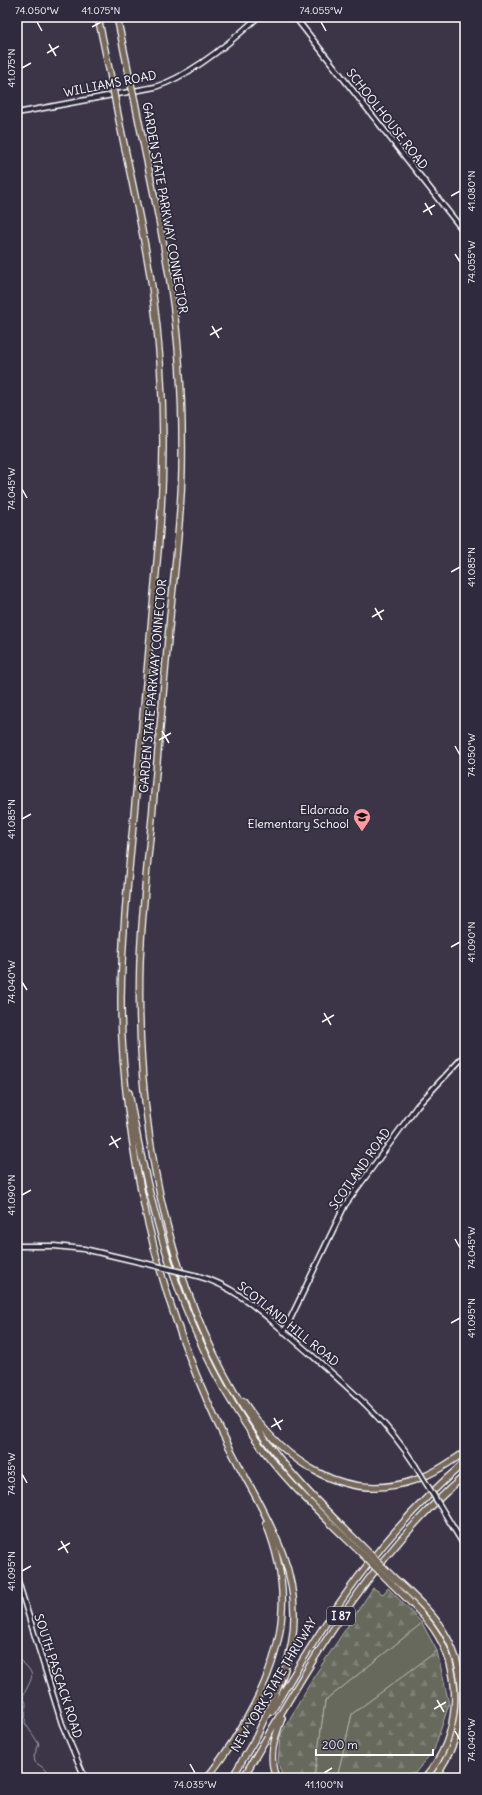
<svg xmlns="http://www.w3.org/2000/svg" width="482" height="1795" font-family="Delius,sans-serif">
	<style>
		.green { fill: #66695b; stroke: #b2b4ad }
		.forest { fill: url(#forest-firs); stroke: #b2b4ad }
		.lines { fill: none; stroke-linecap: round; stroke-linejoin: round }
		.stream { stroke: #97a0b0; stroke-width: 1 }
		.tertiary-casing { stroke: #fff; stroke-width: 7 }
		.motorway-casing { stroke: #fff; stroke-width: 8 }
		.tertiary { stroke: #2f2a3d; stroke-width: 4 }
		.motorway { stroke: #76695c; stroke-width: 5.5 }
		.tertiary-bridge-casing { stroke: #fff; stroke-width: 7; stroke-linecap: butt }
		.motorway-bridge-casing { stroke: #fff; stroke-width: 8; stroke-linecap: butt }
		.tertiary-bridge { stroke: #2f2a3d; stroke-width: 4 }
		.motorway-bridge { stroke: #76695c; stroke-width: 5.5 }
		.ticks { fill: none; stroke: #fff; stroke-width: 1.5 }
		.labels { text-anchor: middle; stroke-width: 3.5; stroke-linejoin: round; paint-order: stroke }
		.shield { fill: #2f2a3d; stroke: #c1bfc5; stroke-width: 1 }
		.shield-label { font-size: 11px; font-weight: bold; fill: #fff }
		.street-label { font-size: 12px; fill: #fff; stroke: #2f2a3d }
		.poi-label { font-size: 12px; fill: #fff; stroke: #2f2a3d; text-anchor: end }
		.neatline { fill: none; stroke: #fff; stroke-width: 1.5 }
		.ticks-label { font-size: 10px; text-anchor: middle; fill: #fff }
	</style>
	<defs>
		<pattern id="forest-firs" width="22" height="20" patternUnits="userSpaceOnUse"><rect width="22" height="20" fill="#66695b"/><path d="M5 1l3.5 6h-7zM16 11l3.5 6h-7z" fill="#7d8074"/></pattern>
	</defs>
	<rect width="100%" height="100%" fill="#3c3447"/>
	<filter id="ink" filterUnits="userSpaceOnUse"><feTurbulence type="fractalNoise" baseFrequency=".025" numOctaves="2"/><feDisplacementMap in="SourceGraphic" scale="8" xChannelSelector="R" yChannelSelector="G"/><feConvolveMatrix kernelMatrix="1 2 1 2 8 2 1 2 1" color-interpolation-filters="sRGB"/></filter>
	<g filter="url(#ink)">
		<!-- green -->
		<path class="green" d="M422,1623L437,1651L352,1714L337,1778H314L325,1701Z"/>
		<!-- forest -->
		<path class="forest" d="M373,1588L383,1594L388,1588L422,1623L325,1701L314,1778H283L278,1763L280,1736L313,1678Z
			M437,1651L449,1704L434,1750L411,1778H337L352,1714Z"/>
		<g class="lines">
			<!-- stream -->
			<path class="stream" d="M17,1658C38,1675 33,1675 23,1696L26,1703L25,1723L39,1744L34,1756L35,1762L49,1772L64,1778"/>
			<defs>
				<path id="tertiary" d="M295,17L465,233
					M17,113L155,87C190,76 231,42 258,17
					M17,478V486
					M17,1246H54L84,1249L148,1264
					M198,1276C237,1286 269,1319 300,1345C343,1383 384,1416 415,1465
					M284,1332L345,1205L417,1106L465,1055
					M445,1514L465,1547
					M17,1578L62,1724L85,1778"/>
				<path id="motorway" d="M98,17L112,83
					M117,17L130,79
					M135,102C147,164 162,226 171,288C180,348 183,409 182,470C181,515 176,561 171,606C165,676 158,747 152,818C147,865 142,913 140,961C137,1060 147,1159 175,1254C194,1315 219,1373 255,1425C285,1470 322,1507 360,1544
					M116,105C128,166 143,226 152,287C164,371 166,455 159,540C152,625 144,709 136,793C130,861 122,929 121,998C121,1072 131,1146 147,1219C162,1283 183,1347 210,1407C223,1437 239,1466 255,1495C276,1535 295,1572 294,1617C294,1660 274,1697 257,1735
					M129,1093C151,1220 186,1347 265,1452C292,1487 325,1518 357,1549
					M243,1401C282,1459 342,1505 415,1480C433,1474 449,1463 465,1452
					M393,1577C409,1592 426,1606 438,1623C472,1670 468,1733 434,1778
					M390,1582C405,1597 421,1611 433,1628C465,1674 461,1736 425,1778
					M272,1711C328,1615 380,1535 465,1462
					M207,1778C243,1731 279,1672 282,1611C284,1580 277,1551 266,1523
					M232,1778L259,1732
					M243,1778C309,1666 365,1562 465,1475
					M276,1778C268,1757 274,1739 282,1718"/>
			</defs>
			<!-- tertiary casing -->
			<use href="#tertiary" class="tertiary-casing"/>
			<!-- motorway casing -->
			<use href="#motorway" class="motorway-casing"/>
			<!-- tertiary -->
			<use href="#tertiary" class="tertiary"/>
			<!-- motorway -->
			<use href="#motorway" class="motorway"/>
			<defs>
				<path id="tertiary-bridge" d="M148,1264L198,1276
					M415,1465L445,1514"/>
				<path id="motorway-bridge" d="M130,79L135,102
					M112,83L116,105
					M360,1544L393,1577
					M357,1549L390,1582"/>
			</defs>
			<!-- tertiary-bridge casing -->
			<use href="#tertiary-bridge" class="tertiary-bridge-casing"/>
			<!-- motorway-bridge casing -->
			<use href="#motorway-bridge" class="motorway-bridge-casing"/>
			<!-- tertiary-bridge -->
			<use href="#tertiary-bridge" class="tertiary-bridge"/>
			<!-- motorway-bridge -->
			<use href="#motorway-bridge" class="motorway-bridge"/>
		</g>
	</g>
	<!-- ticks -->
	<path class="ticks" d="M37,22L42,31M321,22L326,31M92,27L101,22M49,44L56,56M47,53L59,46M22,68L31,63M451,196L460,191M425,203L432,215M423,212L435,205M455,254L460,262M212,326L219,338M210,335L222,328M22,489L27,498M451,572L460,567M375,608L382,620M372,617L384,610M162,731L169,743M159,740L171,733M455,746L460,755M22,819L31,814M451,947L460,942M22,982L27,990M324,1013L331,1025M322,1022L334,1015M111,1136L118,1148M109,1145L121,1138M22,1195L31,1190M455,1239L460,1248M451,1323L460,1318M274,1418L281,1430M271,1427L283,1420M22,1474L27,1483M61,1541L68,1553M58,1550L70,1543M22,1571L31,1566M437,1700L444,1712M434,1709L446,1702M455,1731L460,1740M190,1764L195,1773M324,1773L332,1768"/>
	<!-- icons -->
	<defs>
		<symbol id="school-pin" viewBox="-11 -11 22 30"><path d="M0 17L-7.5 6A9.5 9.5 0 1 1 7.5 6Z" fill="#ff9aa2" stroke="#2f2a3d"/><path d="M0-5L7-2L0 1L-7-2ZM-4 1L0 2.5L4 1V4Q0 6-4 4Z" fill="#111"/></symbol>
	</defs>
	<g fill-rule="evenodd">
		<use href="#school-pin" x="352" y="807" width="20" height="27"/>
	</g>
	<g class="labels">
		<!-- shield labels -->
		<rect class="shield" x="327" y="1607" width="28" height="18" rx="3"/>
		<g class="shield-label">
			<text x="341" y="1620">I 87</text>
		</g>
		<!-- street labels -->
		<g class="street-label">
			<text transform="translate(110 84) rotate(-11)" y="4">WILLIAMS ROAD</text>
			<text transform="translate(387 119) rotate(52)" y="4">SCHOOLHOUSE ROAD</text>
			<text transform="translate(165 208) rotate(80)" y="4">GARDEN STATE PARKWAY CONNECTOR</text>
			<text transform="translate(153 686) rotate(-85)" y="4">GARDEN STATE PARKWAY CONNECTOR</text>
			<text transform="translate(360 1169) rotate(-55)" y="4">SCOTLAND ROAD</text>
			<text transform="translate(288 1324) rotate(39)" y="4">SCOTLAND HILL ROAD</text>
			<text transform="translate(58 1676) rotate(72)" y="4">SOUTH PASCACK ROAD</text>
			<text transform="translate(274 1685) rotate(-59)" y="4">NEW YORK STATE THRUWAY</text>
		</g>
		<!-- poi labels -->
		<g class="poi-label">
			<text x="349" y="814">Eldorado<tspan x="349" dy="14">Elementary School</tspan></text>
		</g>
	</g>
	<!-- margin -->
	<rect width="482" height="1795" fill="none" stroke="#2f2a3d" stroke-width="44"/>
	<!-- scale -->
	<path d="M316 1749v6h117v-6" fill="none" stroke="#ffffff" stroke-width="2"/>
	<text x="322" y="1749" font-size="12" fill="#ffffff" stroke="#2f2a3d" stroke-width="3" paint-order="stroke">200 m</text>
	<rect x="22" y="22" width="438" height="1751" class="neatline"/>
	<g class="ticks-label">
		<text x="37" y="14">74.050°W</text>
		<text x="101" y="14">41.075°N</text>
		<text x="321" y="14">74.055°W</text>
		<text transform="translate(11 68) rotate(-90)" y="4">41.075°N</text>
		<text transform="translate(471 191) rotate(-90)" y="4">41.080°N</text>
		<text transform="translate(471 262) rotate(-90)" y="4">74.055°W</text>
		<text transform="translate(11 489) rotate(-90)" y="4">74.045°W</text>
		<text transform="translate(471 567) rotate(-90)" y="4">41.085°N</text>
		<text transform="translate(471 755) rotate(-90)" y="4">74.050°W</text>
		<text transform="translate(11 819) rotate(-90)" y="4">41.085°N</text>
		<text transform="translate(471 942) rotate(-90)" y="4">41.090°N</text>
		<text transform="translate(11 982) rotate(-90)" y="4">74.040°W</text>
		<text transform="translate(11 1195) rotate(-90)" y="4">41.090°N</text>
		<text transform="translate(471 1248) rotate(-90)" y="4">74.045°W</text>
		<text transform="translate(471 1318) rotate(-90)" y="4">41.095°N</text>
		<text transform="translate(11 1474) rotate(-90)" y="4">74.035°W</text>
		<text transform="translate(11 1571) rotate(-90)" y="4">41.095°N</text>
		<text transform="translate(471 1740) rotate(-90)" y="4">74.040°W</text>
		<text x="195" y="1788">74.035°W</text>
		<text x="324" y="1788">41.100°N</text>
	</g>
</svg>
